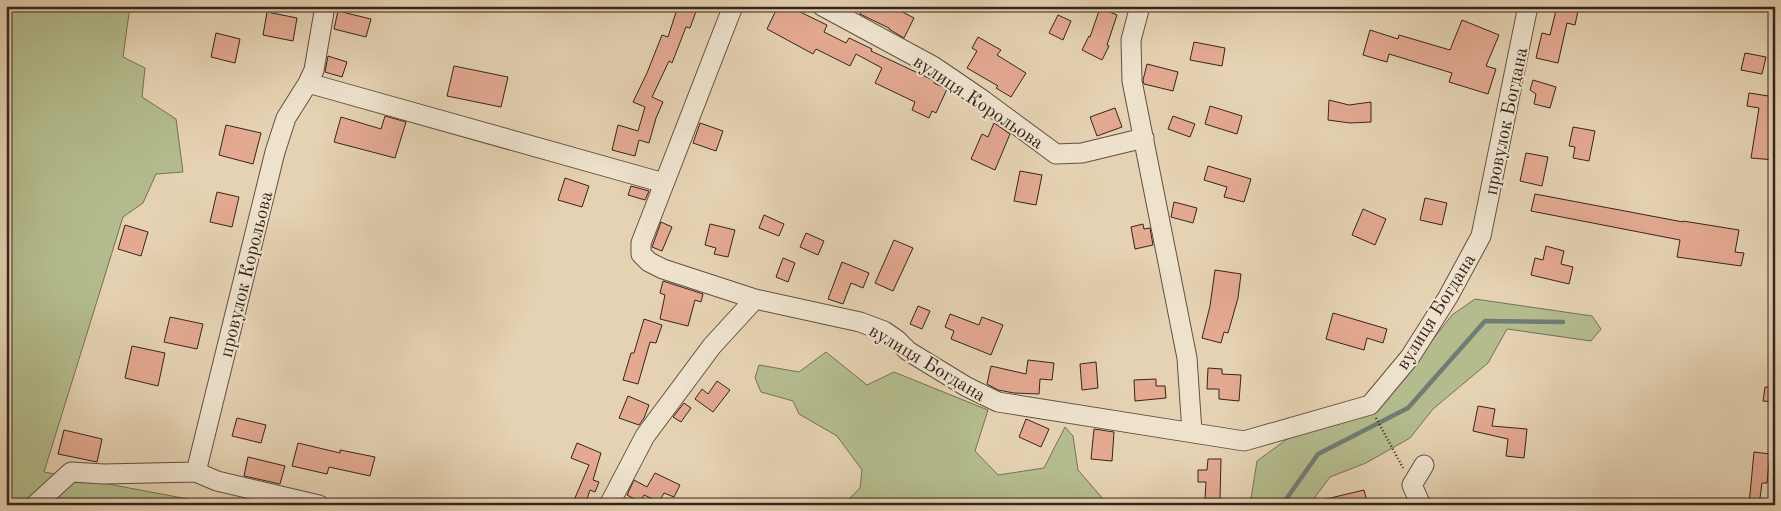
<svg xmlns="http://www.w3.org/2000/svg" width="1781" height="511" font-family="'Old Standard TT',serif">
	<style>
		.green { fill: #b4bc8d; stroke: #767054 }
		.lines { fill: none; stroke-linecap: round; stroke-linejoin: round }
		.stream { stroke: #707c75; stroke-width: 4.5 }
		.building { fill: #e3a991; stroke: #37241c }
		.minor-casing { stroke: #625042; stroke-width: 21 }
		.path { stroke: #37241c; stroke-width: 2.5; stroke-dasharray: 1 2.5; stroke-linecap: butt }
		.minor { stroke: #eee2cd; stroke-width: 19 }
		.labels { text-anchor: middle; stroke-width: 4; stroke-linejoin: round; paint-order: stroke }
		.street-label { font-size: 19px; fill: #37241c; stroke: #eee2cd }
	</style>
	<rect width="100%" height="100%" fill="#e5d2b2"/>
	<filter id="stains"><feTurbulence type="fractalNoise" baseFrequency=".004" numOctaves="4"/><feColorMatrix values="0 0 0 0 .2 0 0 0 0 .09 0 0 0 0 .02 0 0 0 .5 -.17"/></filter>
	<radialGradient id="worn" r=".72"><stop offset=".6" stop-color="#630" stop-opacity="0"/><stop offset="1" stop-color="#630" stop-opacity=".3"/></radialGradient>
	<!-- green -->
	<path class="green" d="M6,6H130L123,57L145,68L142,97L176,119L183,172L156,174L143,203L123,217L44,472L220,505H6Z
		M1475,299L1592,316L1601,329L1591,341L1507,329L1488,363L1433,409L1410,438L1366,463L1330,477L1309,505H1250L1257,461L1290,437L1382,404L1452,315Z
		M826,352L867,385L894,372L988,410L975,451L998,475L1044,468L1065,427L1073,436L1078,470L1104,500L1131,505H843L860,488L862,470L837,436L799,414L793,401L761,392L755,378L759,365L799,372Z"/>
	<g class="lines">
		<!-- stream -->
		<path class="stream" d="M1282,505L1318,454L1408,408L1485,321L1563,322"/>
	</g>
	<!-- building -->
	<path class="building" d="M678,6H698L690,28L686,27L672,63L669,61L652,97L663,102L656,118L649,143L639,140L635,156L612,150L618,125L638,131L645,107L633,102L647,73L662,35L668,37Z
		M778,6H798L796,10L827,25L824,32L846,43L849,38L872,49L871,51L935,81L934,83L947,89L936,113L932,111L929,118L912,110L915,102L875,83L882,68L856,54L850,66L816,49L813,54L767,29Z
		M863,6H891L914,18L904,38L889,29V28L860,14Z
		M1557,6H1579L1575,25L1567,23L1558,63L1536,58L1542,33L1550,35Z
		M1100,8L1117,15L1107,45L1109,46L1102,60L1082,50L1089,36L1090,37Z
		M338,11L371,19L366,37L334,29Z
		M267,12L297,18L293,41L263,35Z
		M1058,15L1071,21L1063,40L1049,33Z
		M1462,20L1499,35L1486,66L1496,69L1488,94L1449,82L1452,73L1389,54L1387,62L1363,55L1370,30L1398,39L1399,35L1450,50Z
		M216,33L240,39L235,63L211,57Z
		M978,37L1001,50L997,55L1026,73L1011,97L996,88L998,86L967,68L977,51L972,48Z
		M1194,42L1225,48L1222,66L1190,60Z
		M1745,53L1766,57L1762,74L1741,70Z
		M328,56L347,62L342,77L325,72Z
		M1147,64L1178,72L1173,91L1144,84L1143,80Z
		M454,66L508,77L501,107L447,96Z
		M1533,80L1556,87L1550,108L1534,104L1536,94L1530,90Z
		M1749,93L1775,97V160L1751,158L1759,108L1747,106Z
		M1329,100L1349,105L1371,102V122L1350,123L1328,120Z
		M1210,106L1242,116L1237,134L1205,124Z
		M1115,108L1122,127L1097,136L1090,117Z
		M385,116L406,122L395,158L334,142L341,117L381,129Z
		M1173,116L1195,124L1190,137L1168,129Z
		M700,123L723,131L716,151L693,143Z
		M994,123L1010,134L995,170L971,159L982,134L988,137Z
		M226,125L261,133L253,164L219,155Z
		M1573,127L1595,131L1589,161L1573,158L1575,147L1569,146Z
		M1526,153L1548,157L1542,186L1520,181Z
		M1208,166L1251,179L1244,202L1224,197L1227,187L1204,180Z
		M1020,171L1042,175L1036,205L1014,201Z
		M565,178L589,186L582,207L558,200Z
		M631,186L649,191L645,200L628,195Z
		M217,192L239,197L232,227L210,222Z
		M1535,194L1683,222V221L1739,230L1735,252L1744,253L1741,266L1677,257L1680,240L1531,211Z
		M1425,198L1447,203L1442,225L1420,220Z
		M1174,202L1197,208L1193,223L1171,217Z
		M1363,209L1386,219L1375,245L1352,235Z
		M764,215L784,224L779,236L759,228Z
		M661,222L672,227L662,251L652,247Z
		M710,224L735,230L728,257L714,254L716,248L705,245Z
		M1143,224L1144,229L1150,228L1153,245L1135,249L1131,227Z
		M125,225L148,232L141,256L118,249Z
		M806,233L824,241L818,255L800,247Z
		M894,240L913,248L893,291L875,283Z
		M1546,246L1564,251L1561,264L1573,267L1569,284L1531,275L1535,258L1543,260Z
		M783,258L795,263L788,282L776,277Z
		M842,262L869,273L863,288L851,283L843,304L828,299Z
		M1215,270L1241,274L1238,298L1228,333L1224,332L1221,343L1202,338L1210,306Z
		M663,281L703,294L701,302L695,300L688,326L660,319L665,295L660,293Z
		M918,306L930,311L922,329L910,324Z
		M1333,313L1387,329L1383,343L1367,338L1364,350L1326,339Z
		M950,314L979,325L982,317L1003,325L991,355L951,339L954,331L945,327Z
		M170,317L203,324L197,349L164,342Z
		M644,319L662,325L656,343L650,342L638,384L623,380L631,353H634Z
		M132,346L165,353L158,386L125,378Z
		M1028,360L1054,363L1052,380L1040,379L1039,394L1014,393L998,390L987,384L991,366L1026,374Z
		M1096,362L1098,388L1082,390L1080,364Z
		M1208,368L1222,369V374L1241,375L1239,401L1219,399V389H1207Z
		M1156,379V386H1165L1166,398L1135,401L1134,380Z
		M717,381L730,390L713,412L695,399L702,389L708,394Z
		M1765,387L1775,388V402L1763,401Z
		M628,396L649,405L644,418L639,425L619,418Z
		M684,403L691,408L681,422L673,417Z
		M1478,406L1495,409L1492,426L1527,429L1524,458L1506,456L1508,439L1473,431Z
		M237,418L266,425L261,443L232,436Z
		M1026,419L1049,429L1041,447L1019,437Z
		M1094,429L1114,432L1112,461L1091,459Z
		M64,430L102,439L97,462L58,454Z
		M298,443L340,453V450L375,457L370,476L329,467L327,474L292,466Z
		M577,443L601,453L593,480L599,482L595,492L590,490L585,505H572L589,465L571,458Z
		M1754,452L1770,454L1767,483H1762L1759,505H1749Z
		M248,457L285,466L280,484L244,476Z
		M1208,459H1221L1220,499H1205L1206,482H1198V470H1207Z
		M655,473L680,485L674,497L664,493L659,502L644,495L640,502L627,495L634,480L647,487Z
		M1364,490L1368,505H1322V500Z"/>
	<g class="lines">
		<defs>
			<path id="minor" d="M733,6L641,243V254L649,262L663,269L755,299L860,322L884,331L897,340L908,351L967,387L998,402L1244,441L1370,405L1410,357L1448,297L1481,236L1528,6
				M822,6L933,66L980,98L1056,154L1082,153L1144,138
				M1140,6L1131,40L1132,81L1187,358L1192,432
				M308,83L664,183
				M196,472L217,481L319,505
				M35,505L71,472L104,474L196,472L275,152L286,118L308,83L314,70L325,6
				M609,505L645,436L712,346L755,299
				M1421,505L1412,485L1424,465"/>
		</defs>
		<!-- minor casing -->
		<use href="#minor" class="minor-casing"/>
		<!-- path -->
		<path class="path" d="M1376,418L1403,468"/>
		<!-- minor -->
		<use href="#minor" class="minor"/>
	</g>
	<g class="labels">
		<!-- street labels -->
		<g class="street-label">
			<text transform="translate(979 101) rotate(34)" y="7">вулиця Корольова</text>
			<text transform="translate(1505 121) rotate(-78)" y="7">провулок Богдана</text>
			<text transform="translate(245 274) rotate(-76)" y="7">провулок Корольова</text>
			<text transform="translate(1435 311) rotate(-58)" y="7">вулиця Богдана</text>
			<text transform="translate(928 362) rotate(31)" y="7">вулиця Богдана</text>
		</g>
	</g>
	<!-- margin -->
	<rect width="1781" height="511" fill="none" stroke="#e5d2b2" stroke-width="25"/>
	<rect x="8" y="8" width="1766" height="496" fill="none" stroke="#37241c" stroke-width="2.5"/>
	<rect x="12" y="12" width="1756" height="486" fill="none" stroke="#37241c"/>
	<rect width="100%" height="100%" filter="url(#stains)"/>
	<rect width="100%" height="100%" fill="url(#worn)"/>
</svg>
